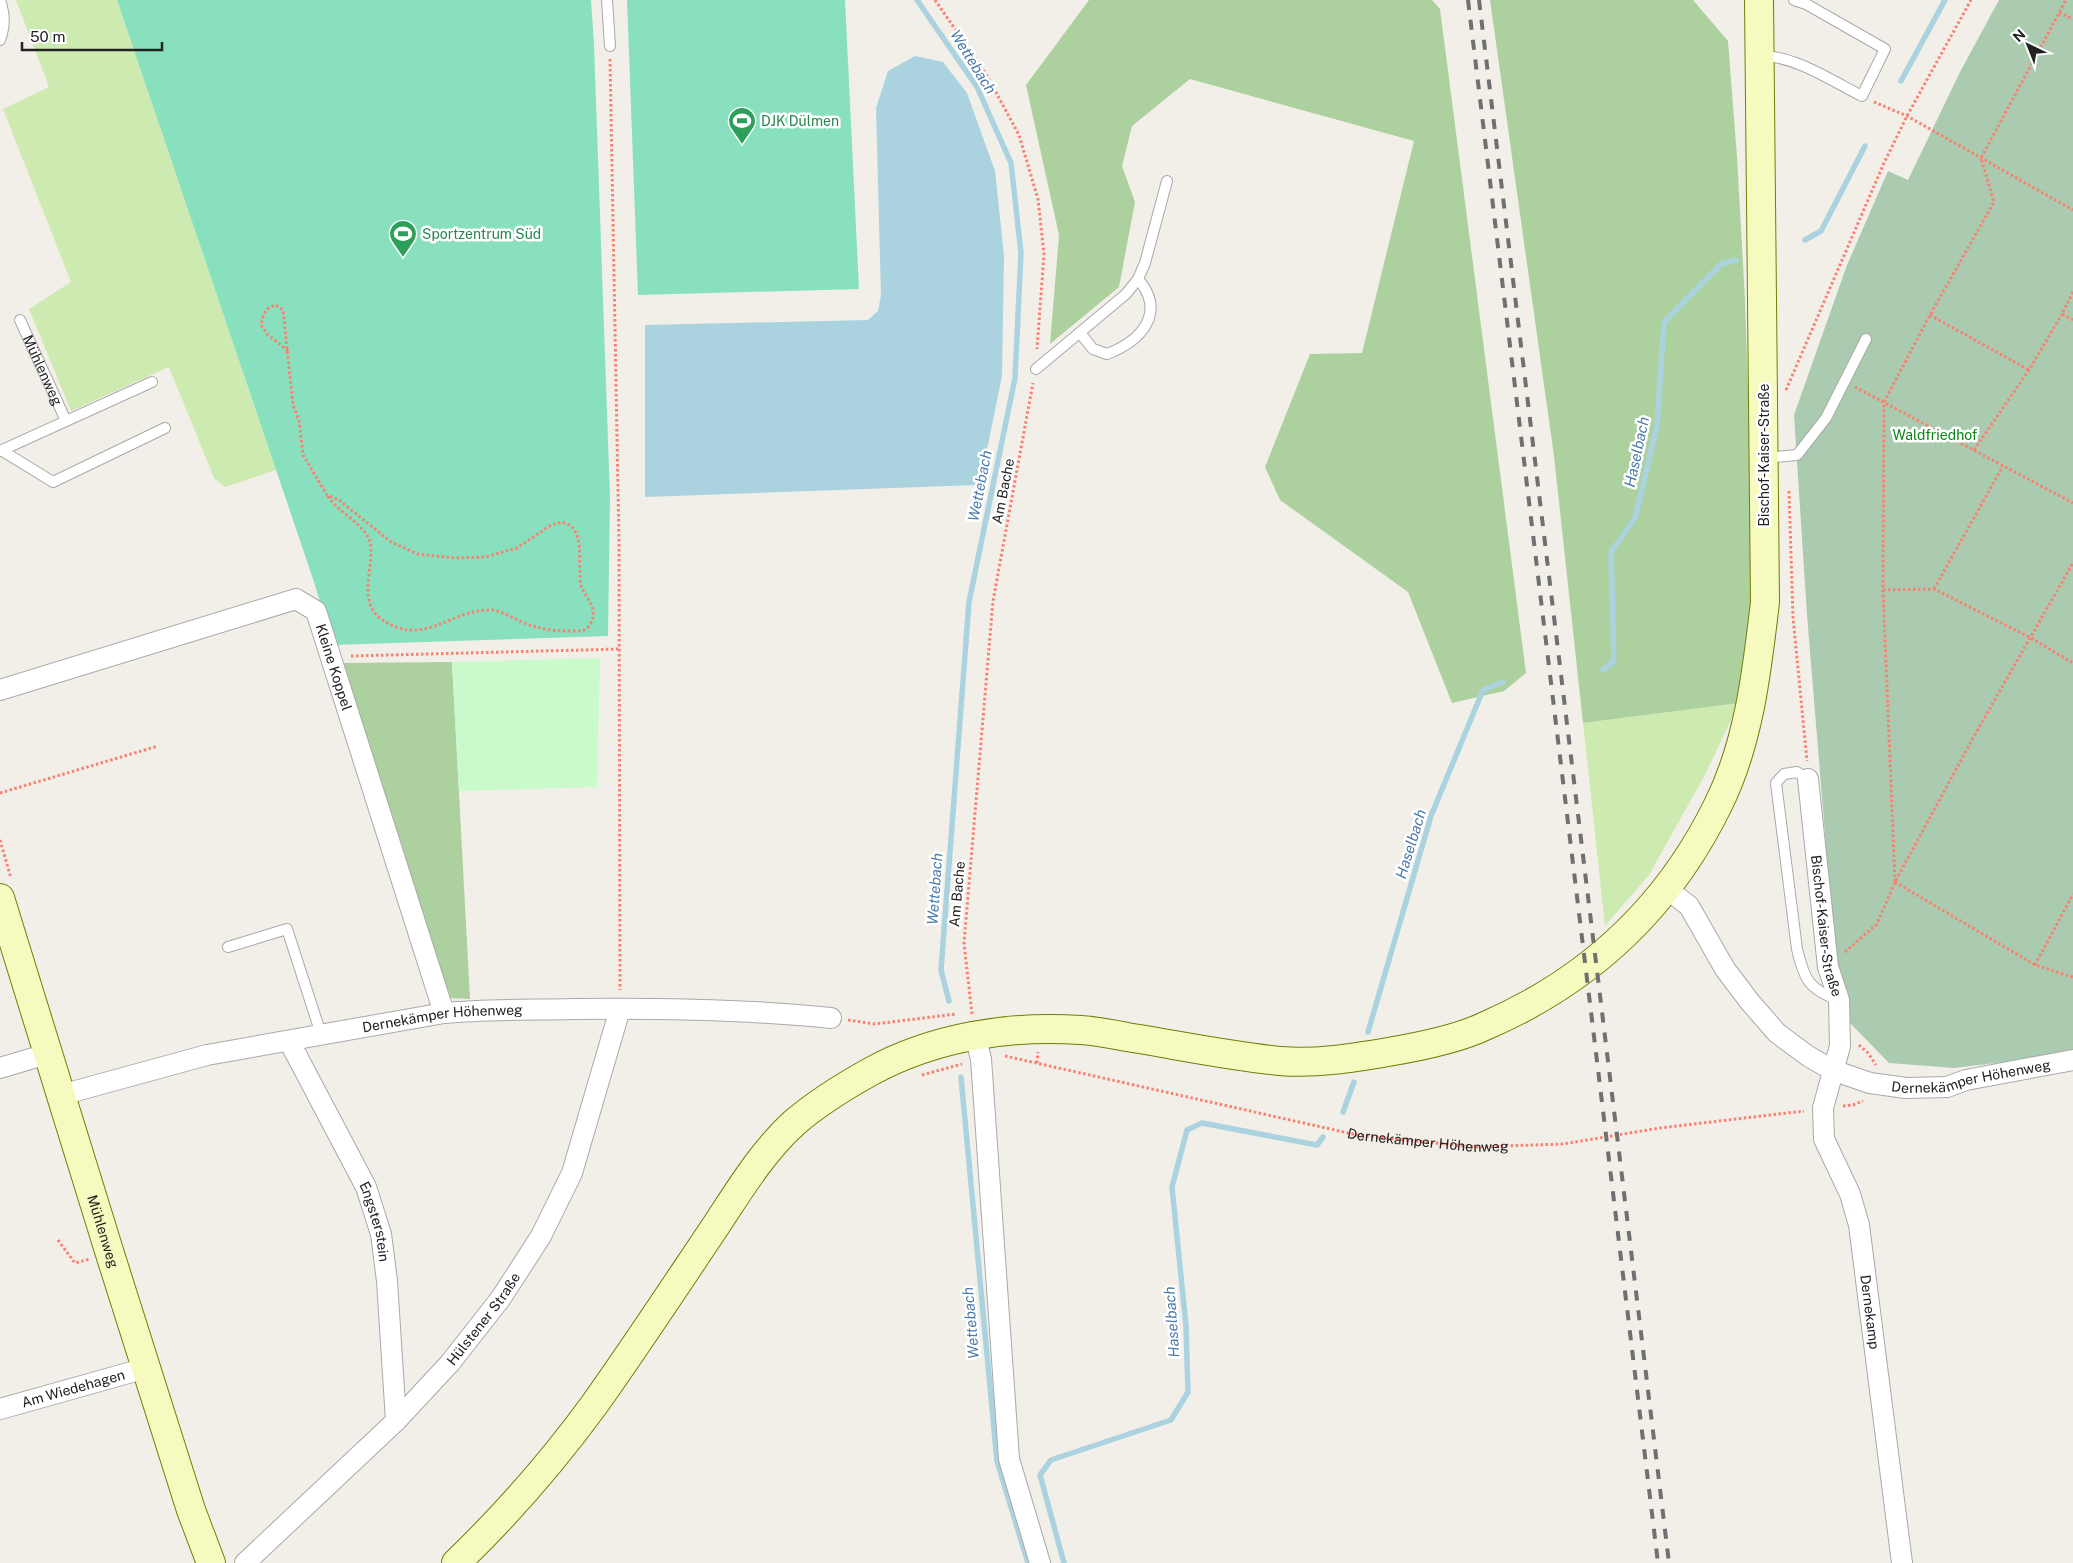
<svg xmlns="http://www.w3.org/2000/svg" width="2073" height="1563" font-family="'Public Sans',sans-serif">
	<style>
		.grass { fill: #cdebb0 }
		.forest { fill: #add19e }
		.cemetery { fill: #aacbaf }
		.park { fill: #c8facc }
		.pitch { fill: #88e0be }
		.water { fill: #aad3df }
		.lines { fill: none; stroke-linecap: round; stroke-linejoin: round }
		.stream { stroke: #aad3df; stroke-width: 5.5 }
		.lane-casing { stroke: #a9a9a9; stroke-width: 12 }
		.street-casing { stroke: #a9a9a9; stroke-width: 22 }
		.secondary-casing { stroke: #707d05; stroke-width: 30 }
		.path { stroke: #fa8072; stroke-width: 3; stroke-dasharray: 2.5 2.5; stroke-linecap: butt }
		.lane { stroke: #fff; stroke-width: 10 }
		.street { stroke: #fff; stroke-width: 20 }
		.secondary { stroke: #f7fabf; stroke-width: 28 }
		.rail { stroke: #707070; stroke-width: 4; stroke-dasharray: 10 10; stroke-linecap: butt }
		.labels { text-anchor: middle; stroke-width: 5; stroke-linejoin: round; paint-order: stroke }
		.leisure-label { font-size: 14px; fill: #27864d; stroke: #fff; text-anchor: start }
		.street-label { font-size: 14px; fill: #222; stroke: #fff }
		.park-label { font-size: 14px; fill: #0c8416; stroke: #fff }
		.water-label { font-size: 15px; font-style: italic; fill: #4a7aab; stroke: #fff }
	</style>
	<rect width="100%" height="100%" fill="#f2efe9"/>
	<!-- grass -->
	<path class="grass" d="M16,0H117L276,470L225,487L214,478L169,367L71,411L29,309L71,282L3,109L49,87Z
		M1739,703L1705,775L1649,875L1605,926L1583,723Z"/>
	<!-- forest -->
	<path class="forest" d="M1089,0H1432L1440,9L1526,673L1504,691L1452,703L1408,592L1280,500L1265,467L1310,354L1362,353L1414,141L1190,79L1132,126L1122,166L1135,202L1119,287L1050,344L1059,235L1026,85Z
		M1490,0H1693L1728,41L1737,157L1745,299L1754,577L1749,652L1739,703L1583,723L1554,456Z
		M452,662L470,999L447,998L339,663Z"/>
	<!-- cemetery -->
	<path class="cemetery" d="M1999,0H2073V1054L1954,1068L1889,1063L1850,1023L1835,955L1807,615L1794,415L1847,265L1888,171L1908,180L1960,72Z"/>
	<!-- park -->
	<path class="park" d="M600,658L597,787L459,791L452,662Z"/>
	<!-- pitch -->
	<path class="pitch" d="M117,0H591L594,45L610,497L608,636L333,645L314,582Z
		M627,0H845L859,289L638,295Z"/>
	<!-- water -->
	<path class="water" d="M915,56L943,62L967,93L995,171L1004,255L1002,376L988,445L977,485L645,497V325L868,320L878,311L881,295L876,108L888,71Z"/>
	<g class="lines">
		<!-- stream -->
		<path class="stream" d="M917,0L977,87L1011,163L1021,253L1015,378L969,602L941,970L949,1001
			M1901,81L1945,0
			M1805,240L1821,231L1865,146
			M1603,670L1614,661L1611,552L1635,518L1657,426L1664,322L1721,264L1736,260
			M1368,1032L1431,816L1483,690L1503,682
			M961,1077L997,1461L1028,1563
			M1343,1112L1354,1082
			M1064,1563L1040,1475L1051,1460L1171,1420L1188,1392L1186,1326L1172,1187L1187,1130L1202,1123L1317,1145L1323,1137"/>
		<defs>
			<g id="lane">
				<path d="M607,0L610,46"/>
				<path d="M0,40C5,26 5,15 0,0"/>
				<path d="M1760,56C1794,55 1832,81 1862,96L1885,49L1806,4L1794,0"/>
				<path id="s2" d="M20,320L66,421"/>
				<path d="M1080,333L1093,349L1107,354C1141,341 1167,313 1138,279"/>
				<path d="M1036,369L1126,294L1138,279L1145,263L1167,181"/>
				<path d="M1,450L53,482L165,428"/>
				<path d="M0,451L152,382"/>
				<path d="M1765,458L1797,455L1826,418L1866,339"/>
				<path d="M1808,779L1797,772L1784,774L1776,783L1797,949C1804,979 1809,990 1839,1000"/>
				<path d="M228,947L287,929L321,1034"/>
			</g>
			<g id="street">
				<path id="s3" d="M0,690L296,599L316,611L444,1013"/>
				<path id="s4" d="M1808,779L1828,967L1839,1000L1840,1046L1823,1108L1824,1139L1850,1194L1859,1225L1902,1563"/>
				<path id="s5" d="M1667,889L1689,906L1725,969L1750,1002L1777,1033L1808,1056L1832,1070L1870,1083L1906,1088L1947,1087L1966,1080L2073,1060"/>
				<path d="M975,1035L981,1059L1009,1459L1040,1563"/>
				<path id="s6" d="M289,1041L366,1187L381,1234L387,1281L396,1421"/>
				<path d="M0,1068L47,1054"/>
				<path id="s7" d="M61,1095L207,1055L444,1013C487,1009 530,1010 573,1009C659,1008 745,1009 831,1018"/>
				<path id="s8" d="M0,1409L146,1368"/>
				<path id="s9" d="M245,1563L396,1421L450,1363L501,1298L541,1236L572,1173L620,1009"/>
			</g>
			<g id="secondary">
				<path id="s10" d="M0,898L110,1254L191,1510L211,1563"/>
				<path d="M456,1563C506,1515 553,1461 594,1405C636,1346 676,1285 717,1224C740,1189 763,1151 794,1123C817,1103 843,1087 870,1072C933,1037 1010,1025 1081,1030C1096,1031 1112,1034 1127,1037C1177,1045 1229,1056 1280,1061C1316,1064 1353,1058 1388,1052C1418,1047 1458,1039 1485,1026C1589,981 1668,907 1718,805C1749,743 1757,671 1765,602L1759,0"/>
			</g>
		</defs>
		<!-- lane casing -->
		<use href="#lane" class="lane-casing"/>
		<!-- street casing -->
		<use href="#street" class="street-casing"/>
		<!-- secondary casing -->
		<use href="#secondary" class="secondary-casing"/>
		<!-- path -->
		<g class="path">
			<path d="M935,0L986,74L1019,135L1038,199L1044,254L1037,349"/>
			<path d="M2059,13L2073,19"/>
			<path d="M610,59L619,543L620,990"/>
			<path d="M1874,102L1907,116L2073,210"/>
			<path d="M2073,292L2062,314L2073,320"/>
			<path d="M1930,315L2029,370"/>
			<path d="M288,351L267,334L261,325C263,314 265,308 276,305L283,310L293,405L299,421L303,455L327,495L339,500L391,542L418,554L455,558L485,557L517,548L551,525L562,522C565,523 570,525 572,527C582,537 579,558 580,571C580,576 580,581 581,586C587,600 601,611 588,627C584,632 578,631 571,631C552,631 537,629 520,621C511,617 502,611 492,610C452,608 422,650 380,618C357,600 375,565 370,542C366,525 336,511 327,495"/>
			<path d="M1855,387L2073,503"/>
			<path d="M1786,390L1884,163L1907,116L1971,0"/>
			<path d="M1974,450L2029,370L2062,314"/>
			<path d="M1789,491L1793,617L1807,761"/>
			<path d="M1934,589L2003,466"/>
			<path d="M1883,590L1934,589L2031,638L2073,663"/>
			<path d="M351,656L620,649"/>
			<path d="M0,793L158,746"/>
			<path d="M0,840L11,878"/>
			<path d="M1895,882L1883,590L1884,402L1930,315L1994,202L1981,158L2066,0"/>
			<path d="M1895,882L2035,965L2073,977"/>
			<path d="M1845,952L1877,924L1895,882L1973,738L2073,563"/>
			<path d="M2035,965L2073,894"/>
			<path d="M972,1014L964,943L993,601L1033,383"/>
			<path d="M848,1020L875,1024L956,1014"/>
			<path d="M1859,1045L1868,1053L1876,1065"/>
			<path id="s1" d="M1005,1056L1357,1135L1475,1147L1563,1144L1660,1128L1804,1111"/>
			<path d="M1037,1063L1038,1052"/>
			<path d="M922,1075L962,1064"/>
			<path d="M1843,1106L1853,1105L1863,1101"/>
			<path d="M58,1240L75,1263L90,1259"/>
		</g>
		<!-- lane -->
		<use href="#lane" class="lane"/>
		<!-- street -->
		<use href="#street" class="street"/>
		<!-- secondary -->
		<use href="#secondary" class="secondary"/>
		<!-- rail -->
		<path class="rail" d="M1468,0L1658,1563
			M1479,0L1669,1563"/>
	</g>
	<!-- icons -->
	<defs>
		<symbol id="stadium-pin" viewBox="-11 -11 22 30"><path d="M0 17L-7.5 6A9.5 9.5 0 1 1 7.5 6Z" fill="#2e9e5b" stroke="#fff"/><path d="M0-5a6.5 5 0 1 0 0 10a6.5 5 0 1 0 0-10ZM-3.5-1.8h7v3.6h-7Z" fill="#fff"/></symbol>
	</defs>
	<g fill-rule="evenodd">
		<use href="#stadium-pin" x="726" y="105" width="32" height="43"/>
		<use href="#stadium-pin" x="387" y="218" width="32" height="43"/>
	</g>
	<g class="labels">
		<!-- leisure labels -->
		<g class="leisure-label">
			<text x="761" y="126">DJK Dülmen</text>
			<text x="422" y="239">Sportzentrum Süd</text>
		</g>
		<!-- street labels -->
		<g class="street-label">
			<text dy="5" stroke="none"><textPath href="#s2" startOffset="55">Mühlenweg</textPath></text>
			<text transform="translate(1764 455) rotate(-90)" y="5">Bischof-Kaiser-Straße</text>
			<text transform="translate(1003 491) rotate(-79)" y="5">Am Bache</text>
			<text dy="5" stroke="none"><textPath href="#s3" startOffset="392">Kleine Koppel</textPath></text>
			<text transform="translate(957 894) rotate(-85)" y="5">Am Bache</text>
			<text dy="5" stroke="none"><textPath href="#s4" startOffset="148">Bischof-Kaiser-Straße</textPath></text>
			<text dy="5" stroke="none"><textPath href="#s7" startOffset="390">Dernekämper Höhenweg</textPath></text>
			<text dy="5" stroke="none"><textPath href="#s5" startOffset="392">Dernekämper Höhenweg</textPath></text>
			<text dy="5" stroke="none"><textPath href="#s1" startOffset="432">Dernekämper Höhenweg</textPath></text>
			<text dy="5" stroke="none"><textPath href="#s6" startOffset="201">Engsterstein</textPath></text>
			<text dy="5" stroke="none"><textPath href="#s10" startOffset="349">Mühlenweg</textPath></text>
			<text dy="5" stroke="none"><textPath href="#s4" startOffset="546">Dernekamp</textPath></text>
			<text dy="5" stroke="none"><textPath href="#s9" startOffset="342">Hülstener Straße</textPath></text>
			<text dy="5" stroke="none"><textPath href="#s8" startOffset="76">Am Wiedehagen</textPath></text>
		</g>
		<!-- park labels -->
		<g class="park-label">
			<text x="1935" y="440">Waldfriedhof</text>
		</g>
		<!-- water labels -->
		<g class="water-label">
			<text transform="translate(973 62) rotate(58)" y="5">Wettebach</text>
			<text transform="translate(1637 452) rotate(-78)" y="5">Haselbach</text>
			<text transform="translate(980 486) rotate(-79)" y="5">Wettebach</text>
			<text transform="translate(1411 844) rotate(-73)" y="5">Haselbach</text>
			<text transform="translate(935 889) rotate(-86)" y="5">Wettebach</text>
			<text transform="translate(1172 1322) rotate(-94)" y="5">Haselbach</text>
			<text transform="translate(971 1323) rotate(-95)" y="5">Wettebach</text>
		</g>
	</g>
	<!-- north arrow -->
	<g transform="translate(2028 45) rotate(317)" stroke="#ffffff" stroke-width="4" paint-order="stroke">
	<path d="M0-4L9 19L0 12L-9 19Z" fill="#222222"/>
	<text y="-8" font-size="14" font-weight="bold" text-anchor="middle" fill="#222222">N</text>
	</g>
	<!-- scale -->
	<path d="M22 42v8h140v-8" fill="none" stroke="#222222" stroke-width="2.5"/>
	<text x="30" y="42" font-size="15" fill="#222222" stroke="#ffffff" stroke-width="4" paint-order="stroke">50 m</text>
</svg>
